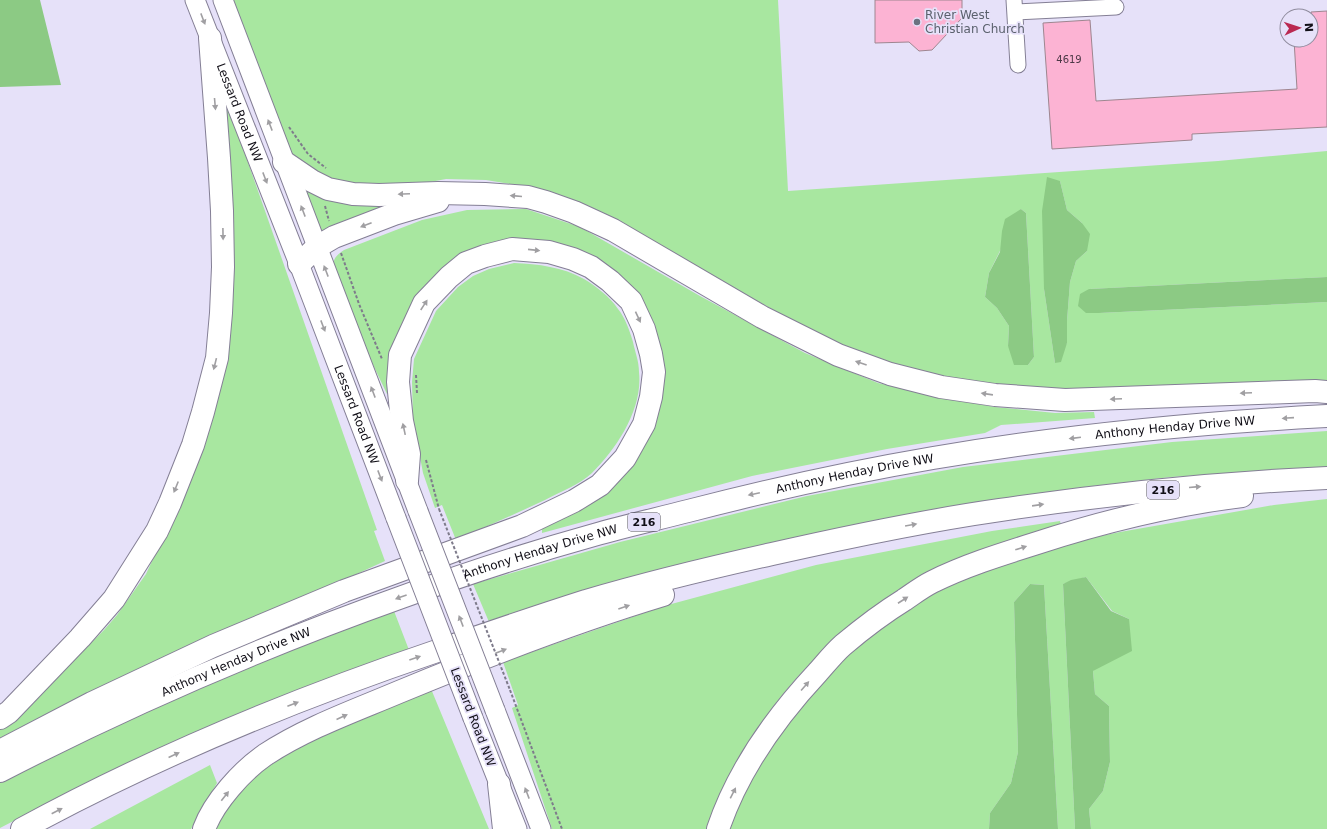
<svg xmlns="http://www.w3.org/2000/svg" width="1327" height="829" font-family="'DejaVu Sans',sans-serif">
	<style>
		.green { fill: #a8e7a0; fill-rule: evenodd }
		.forest { fill: #8cca84 }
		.building { fill: #fcb3d3; stroke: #9e8690 }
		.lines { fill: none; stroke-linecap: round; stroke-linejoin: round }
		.minor-casing { stroke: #847f95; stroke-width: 17 }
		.major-casing { stroke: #847f95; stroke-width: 21 }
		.highway-casing { stroke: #847f95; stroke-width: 24 }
		.path { stroke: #7e7b8b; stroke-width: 2; stroke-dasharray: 3 2; stroke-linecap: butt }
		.minor { stroke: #fff; stroke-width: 15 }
		.major { stroke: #fff; stroke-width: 19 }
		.highway { stroke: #fff; stroke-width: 22 }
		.major-bridge-casing { stroke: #847f95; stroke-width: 21; stroke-linecap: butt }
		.path-bridge { stroke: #7e7b8b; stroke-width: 2; stroke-dasharray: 3 2; stroke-linecap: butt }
		.major-bridge { stroke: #fff; stroke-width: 19 }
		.oneway { fill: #a09fa2 }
		.worship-dot { fill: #6b7280; stroke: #e6e1f9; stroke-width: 1.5 }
		.labels { text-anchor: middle; stroke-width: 3.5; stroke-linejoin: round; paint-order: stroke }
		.number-label { font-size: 10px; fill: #4c3846 }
		.shield { fill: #e6e1f9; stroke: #514e5b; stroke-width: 1 }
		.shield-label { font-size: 11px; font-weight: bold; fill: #110f17 }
		.worship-label { font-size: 12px; fill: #5b616d; stroke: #e6e1f9; text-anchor: start }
		.street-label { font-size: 12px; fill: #110f17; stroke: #e6e1f9 }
	</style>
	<rect width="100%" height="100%" fill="#e6e1f9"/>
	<!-- green -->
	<path class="green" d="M230,0H778L788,191L1218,161L1327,151V277L1089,289L1086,313H1099L1327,302V383L1078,392L955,380L888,364L816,334L589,206L540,189L486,180L446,179L382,191L344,190L297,162L287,148ZM1060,181L1067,210L1082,223L1087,251L1076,261L1070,282L1067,321V343L1055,363L1044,289ZM1021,209L1026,213L1034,357L1028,365L1008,346L1009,326L997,308L985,297L989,273Z
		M224,94L377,530L374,531L385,561L0,739V729L70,664L104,630L117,615L146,574L171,520L212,418Z
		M302,186L391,204L324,232L321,230Z
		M526,209L580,227L700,296L805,353L878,383L929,395L995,407L1055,413L1094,412L1095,418L1001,425L985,433L887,449L752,476L542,533V527L638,454L650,319L542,244L423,291L403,321L392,360L390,393L387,394L361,340L333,267C333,258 337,255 344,250L422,220L467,210Z
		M514,263C538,264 563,267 584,279C596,286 610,297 618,309C625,317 630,332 633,342C635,352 639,361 639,372C643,409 617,448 592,473C579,485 560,492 545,500C515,514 486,527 456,540L442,505L435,508L423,473L413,420L412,382L414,359L436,311L458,287L473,276L489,269Z
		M1327,431V467L1171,477L1076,488L939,509L668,567L489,622L473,584L620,542L807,496L963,467L1172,442Z
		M1327,499V829H1091L1089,809L1103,791L1110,762L1109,706L1095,694L1093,671L1129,619L1112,611L1086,577L1063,584L1075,829H1058L1044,585L1030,584L1014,602L1018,752L1011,783L990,813L989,829H729L736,810L752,778L783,729L812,694L849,654L895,618L935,592L992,568L1077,541L1120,532L1274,505Z
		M1060,521L1061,525C1024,536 987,547 952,562C943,566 933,569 924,574C827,630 744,722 707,829H552L512,708L518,705L503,662L664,606L816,565L992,531Z
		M394,611L409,650C337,673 267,703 197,734C131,764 64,794 0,828V782L71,746L150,710L309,642Z
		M429,684L489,829H210L227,799L288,750Z
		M210,765L217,783L191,829H90Z"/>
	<!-- forest -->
	<path class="forest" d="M0,0H40L61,85L0,87Z
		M1047,177L1060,181L1067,210L1082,223L1090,234L1087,251L1076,261L1070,282L1067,321V343L1061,362L1055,363L1044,289L1042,211Z
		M1021,209L1026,213L1034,357L1028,365H1014L1008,346L1009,326L997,308L985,297L989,273L1000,252L1002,231L1005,219Z
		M1327,277V302L1099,313H1086L1078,306L1080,294L1089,289Z
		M1086,577L1111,611L1129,619L1132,651L1093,671L1095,694L1109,706L1110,762L1103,791L1089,809L1091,829H1075L1063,584L1071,580Z
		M1030,584L1044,585L1058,829H989L990,813L1011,783L1018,752L1014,602Z"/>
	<!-- building -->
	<path class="building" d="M875,0H962V18L932,50L919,51L909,42L875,43Z
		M1327,11V127L1192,134V140L1052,149L1043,23L1090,20L1096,101L1297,89L1294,40H1311V12Z"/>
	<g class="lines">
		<defs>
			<path id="minor" d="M1014,0L1018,65
				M1015,12L1116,7"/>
			<g id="major">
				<path id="s1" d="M195,0L299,264L396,518"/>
				<path d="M223,0L418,511"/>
				<path d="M495,710L541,829"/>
				<path d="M473,718L517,829"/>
			</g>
			<g id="highway">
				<path d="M284,162L312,181L328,189L353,194L379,195L438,193L485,194L528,197L546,202L574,212L613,230L762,317L838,355L890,374L941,387L995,395L1065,400L1315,391L1327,392"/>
				<path d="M299,264L317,247L334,237L394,214L438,201"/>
				<path d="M0,718L9,712L80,638L114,599L157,531L170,503L193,445L203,412L217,358L221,313L223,267L222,211L219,158L210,38"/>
				<path d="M0,751L92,703L213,646L344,591L522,526L574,501L600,485L625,458L644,424L651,397L654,372L651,354L644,329L631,301L610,281L591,267L573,259L549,252L512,249L485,256L466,263L449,277L424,303L400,355L398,382L402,421L409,454L407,481"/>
				<path id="s2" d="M0,771C130,704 264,646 402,597C465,574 529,553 594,535C625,526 657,519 688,511C769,490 851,472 933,458C1063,436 1195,423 1327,416"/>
				<path d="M499,784L504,829"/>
				<path d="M22,829C154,757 295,699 437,651C486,634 536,617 586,601C647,583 709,568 772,554C847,537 923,521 1000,510C1108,494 1218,483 1327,478"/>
				<path d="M204,829C214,802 242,771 265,755C306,728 354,711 399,692C486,656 574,622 663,595"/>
				<path d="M718,829C738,770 776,717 818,672C826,663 834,653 843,645C862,629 883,613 904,600C913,594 922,587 932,582C964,566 999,555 1034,544C1101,522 1171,505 1242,496"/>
			</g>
		</defs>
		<!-- minor casing -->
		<use href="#minor" class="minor-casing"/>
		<!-- major casing -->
		<use href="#major" class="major-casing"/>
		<!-- highway casing -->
		<use href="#highway" class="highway-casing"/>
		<!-- path -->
		<path class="path" d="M289,127L308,154L326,168
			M325,206L329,221
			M341,253L359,304L382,359
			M416,375L417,393
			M426,460L439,509
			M510,690L562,829"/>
		<!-- minor -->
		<use href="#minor" class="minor"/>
		<!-- major -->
		<use href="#major" class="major"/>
		<!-- highway -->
		<use href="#highway" class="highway"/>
		<defs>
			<path id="major-bridge" d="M418,511L495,710
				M396,518L473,718"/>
		</defs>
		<!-- major-bridge casing -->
		<use href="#major-bridge" class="major-bridge-casing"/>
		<!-- path-bridge -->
		<path class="path-bridge" d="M439,509L510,690"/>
		<!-- major-bridge -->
		<use href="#major-bridge" class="major-bridge"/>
	</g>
	<!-- one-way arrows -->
	<defs><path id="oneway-solid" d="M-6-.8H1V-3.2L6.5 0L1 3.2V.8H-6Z"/></defs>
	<g class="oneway">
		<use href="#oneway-solid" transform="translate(203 19) rotate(69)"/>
		<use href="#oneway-solid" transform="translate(215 104) rotate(85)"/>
		<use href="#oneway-solid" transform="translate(270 125) rotate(-111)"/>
		<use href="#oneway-solid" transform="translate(265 178) rotate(69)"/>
		<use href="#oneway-solid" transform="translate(404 194) rotate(178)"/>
		<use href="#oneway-solid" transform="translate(516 196) rotate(-175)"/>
		<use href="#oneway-solid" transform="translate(303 211) rotate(-111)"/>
		<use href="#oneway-solid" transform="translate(366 225) rotate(159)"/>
		<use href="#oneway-solid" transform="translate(223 234) rotate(89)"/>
		<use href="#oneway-solid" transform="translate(534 250) rotate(6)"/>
		<use href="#oneway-solid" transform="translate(326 271) rotate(-111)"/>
		<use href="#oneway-solid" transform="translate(424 305) rotate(-57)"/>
		<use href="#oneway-solid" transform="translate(638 317) rotate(65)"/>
		<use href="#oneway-solid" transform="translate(323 326) rotate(69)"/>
		<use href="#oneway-solid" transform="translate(861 363) rotate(-161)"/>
		<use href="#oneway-solid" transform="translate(215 364) rotate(104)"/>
		<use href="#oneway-solid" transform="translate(373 392) rotate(-111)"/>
		<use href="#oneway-solid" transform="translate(1246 393) rotate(178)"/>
		<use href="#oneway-solid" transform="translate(987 394) rotate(-172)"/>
		<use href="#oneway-solid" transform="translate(1116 399) rotate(177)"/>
		<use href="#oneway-solid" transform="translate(1288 418) rotate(176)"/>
		<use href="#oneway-solid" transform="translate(404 429) rotate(-102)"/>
		<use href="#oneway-solid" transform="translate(1075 438) rotate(173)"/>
		<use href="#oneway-solid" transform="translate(380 476) rotate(69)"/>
		<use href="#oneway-solid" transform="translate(176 487) rotate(112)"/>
		<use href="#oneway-solid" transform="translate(1195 487) rotate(-5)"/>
		<use href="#oneway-solid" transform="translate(754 494) rotate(168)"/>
		<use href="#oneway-solid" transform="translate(1038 505) rotate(-8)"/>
		<use href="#oneway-solid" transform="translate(911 525) rotate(-10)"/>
		<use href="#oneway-solid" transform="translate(1021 548) rotate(-18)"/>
		<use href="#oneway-solid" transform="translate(401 597) rotate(160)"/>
		<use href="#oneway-solid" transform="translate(903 600) rotate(-33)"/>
		<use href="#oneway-solid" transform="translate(624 607) rotate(-19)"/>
		<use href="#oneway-solid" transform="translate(461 621) rotate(-111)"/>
		<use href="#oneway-solid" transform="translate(501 651) rotate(-21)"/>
		<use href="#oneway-solid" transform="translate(415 658) rotate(-19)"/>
		<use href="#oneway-solid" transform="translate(805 686) rotate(-49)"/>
		<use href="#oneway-solid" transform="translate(293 704) rotate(-21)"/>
		<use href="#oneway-solid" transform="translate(342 717) rotate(-24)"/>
		<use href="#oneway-solid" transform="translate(174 755) rotate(-25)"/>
		<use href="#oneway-solid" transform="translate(527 793) rotate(-111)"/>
		<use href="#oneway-solid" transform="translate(733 793) rotate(-63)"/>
		<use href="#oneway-solid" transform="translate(225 796) rotate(-52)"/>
		<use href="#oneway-solid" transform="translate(57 811) rotate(-27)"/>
	</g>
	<!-- markers -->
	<circle class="worship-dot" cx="917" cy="22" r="4"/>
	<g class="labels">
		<!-- number labels -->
		<g class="number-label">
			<text x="1069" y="63">4619</text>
		</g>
		<!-- shield labels -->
		<g class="shield">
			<rect x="1147" y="481" width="32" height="18" rx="3"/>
			<rect x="628" y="513" width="32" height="18" rx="3"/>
		</g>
		<g class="shield-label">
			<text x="1163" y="494">216</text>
			<text x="644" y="526">216</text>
		</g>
		<!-- worship labels -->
		<g class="worship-label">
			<text x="925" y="19">River West<tspan x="925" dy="14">Christian Church</tspan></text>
		</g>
		<!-- street labels -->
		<g class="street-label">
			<text dy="4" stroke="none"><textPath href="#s1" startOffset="121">Lessard Road NW</textPath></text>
			<text dy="4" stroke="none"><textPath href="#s1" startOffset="445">Lessard Road NW</textPath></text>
			<text dy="4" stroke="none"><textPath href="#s2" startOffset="1232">Anthony Henday Drive NW</textPath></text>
			<text dy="4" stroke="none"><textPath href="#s2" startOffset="908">Anthony Henday Drive NW</textPath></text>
			<text dy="4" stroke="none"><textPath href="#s2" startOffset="584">Anthony Henday Drive NW</textPath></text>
			<text dy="4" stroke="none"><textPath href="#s2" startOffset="260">Anthony Henday Drive NW</textPath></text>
			<text transform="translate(473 717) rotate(69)" y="4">Lessard Road NW</text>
		</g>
	</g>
	<!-- north arrow -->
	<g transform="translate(1299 28) rotate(87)"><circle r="19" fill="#e6e1f9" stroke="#918d9f"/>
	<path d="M0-3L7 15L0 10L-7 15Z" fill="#ba2951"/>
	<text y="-6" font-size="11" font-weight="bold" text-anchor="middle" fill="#110f17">N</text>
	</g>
</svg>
